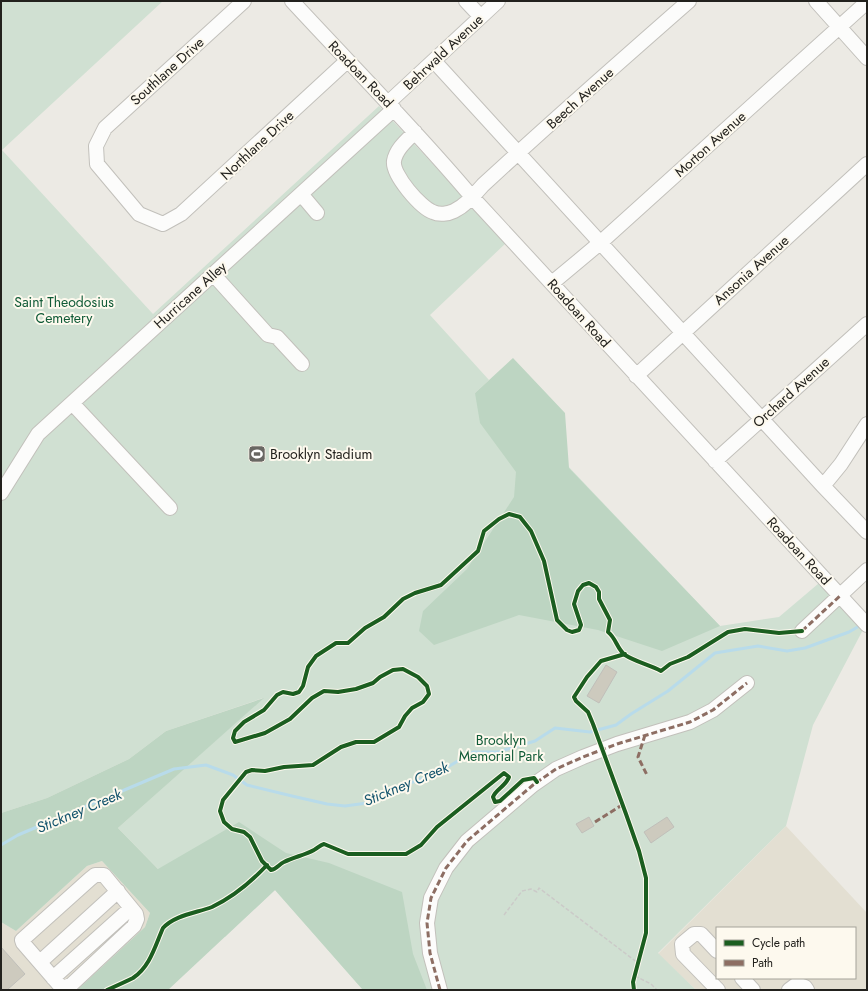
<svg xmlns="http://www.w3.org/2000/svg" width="868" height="991" font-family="Jost,sans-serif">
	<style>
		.built { fill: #e3dfd2; fill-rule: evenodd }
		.green { fill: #d0e0d2 }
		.forest { fill: #bdd5c2 }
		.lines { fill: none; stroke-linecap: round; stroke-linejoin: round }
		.stream { stroke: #b8dbea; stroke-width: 3 }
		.building { fill: #cdcabe; stroke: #c0bfba }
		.minor-casing { stroke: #c2c0bb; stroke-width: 16 }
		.path { stroke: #cbcac8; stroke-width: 1.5; stroke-dasharray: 4 2; stroke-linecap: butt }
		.minor { stroke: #fcfcfb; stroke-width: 14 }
		.quiet { stroke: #8d6e63; stroke-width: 3; stroke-dasharray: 6 3; stroke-linecap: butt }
		.cycleway-casing { stroke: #fdf9ee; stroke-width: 6 }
		.cycleway { stroke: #1b5e20; stroke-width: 4 }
		.labels { text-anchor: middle; stroke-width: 4; stroke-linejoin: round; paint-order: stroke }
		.street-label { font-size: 14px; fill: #22211d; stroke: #fdf9ee }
		.park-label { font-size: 14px; fill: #0f5a36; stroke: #fdf9ee }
		.poi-label { font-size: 14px; fill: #22211d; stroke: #fdf9ee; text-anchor: start }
		.water-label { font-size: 15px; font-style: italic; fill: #14546d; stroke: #fdf9ee }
	</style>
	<rect width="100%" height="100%" fill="#eceae4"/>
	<!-- built -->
	<path class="built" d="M786,826L867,913V990H696L658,954ZM717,928H855V978H717Z
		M102,861L150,913L145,927L77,990H1V922L16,931L87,866Z"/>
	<!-- green -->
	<path class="green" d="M1,1H163L2,150L153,314L379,106L506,243L430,315L489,380L475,393L547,444L720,626L779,617L825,578L866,624L813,725L786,826L658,953L696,990H363L275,890L225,937L118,828L263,698L166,731L129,759L47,798L1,813Z"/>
	<!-- forest -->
	<path class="forest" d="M513,358L565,413L569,468L720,626L662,651L598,630L519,615L434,645L419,631L423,611L467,569L514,497L516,472L480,423L475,393Z
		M264,698L118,828L158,869L239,822L286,853L329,863L402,892L413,954L427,990H363L275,890L168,990H77L145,927L150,913L102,861L87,866L16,931L1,922V813L47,798L129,759L166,731Z"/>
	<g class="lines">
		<!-- stream -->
		<path class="stream" d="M1,845L18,835L174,769L206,765L233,775L247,785L292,796L327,804L345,806L367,803L401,786L436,774L473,752H498L535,741L555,728L590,732L616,725L631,714L668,691L715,653L758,646L787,651L805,648L849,632L861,625"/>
	</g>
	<!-- building -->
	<path class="building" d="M606,665L617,672L599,703L587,696Z
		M589,817L594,826L582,833L576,824Z
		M667,817L674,827L651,843L644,832Z
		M1,947L25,974L7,990H1Z"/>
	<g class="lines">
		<defs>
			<path id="minor" d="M244,1L105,128L96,146L97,164L139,214L163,224L181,214L347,61
				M292,1C352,66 415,129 472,197L867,625
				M466,1L481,17
				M816,1L867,58
				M434,61L823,486L867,532
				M388,103L498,1
				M415,132C407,140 396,149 394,161C392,175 421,208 433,212C439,215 448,214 454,211C466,205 474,195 483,185C495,174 507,163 519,152C575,101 632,51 689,1
				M301,194L317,213
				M213,274L268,335L277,337L302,364
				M552,283L600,243L867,2
				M636,376L867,164
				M72,403L170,508
				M715,461L867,324
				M823,486L841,464L867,424
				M1,493L38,434L394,109
				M802,631L867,570
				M717,951L701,934H694L682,944L683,954L718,990
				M40,962L118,891
				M53,978L131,908
				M742,978L753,990
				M61,990L62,988L71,985L134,926L137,919L136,914L104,875H95L90,879L22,940L23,943L62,988
				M440,990L430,953L427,923L431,898L446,868L467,841L533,785L556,769L583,757L617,744L690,722L713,710L747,683
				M789,990L797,984L805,987L807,990"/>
		</defs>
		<!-- minor casing -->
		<use href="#minor" class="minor-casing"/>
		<!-- path -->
		<path class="path" d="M504,915L522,891L531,889L537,892L539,888L638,963
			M635,976L651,984L657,990"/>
		<!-- minor -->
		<use href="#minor" class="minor"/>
		<!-- quiet -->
		<path class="quiet" d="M802,631L841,595
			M645,735L638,757L647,775
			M595,822L622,805
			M440,990L430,953L427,923L431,898L446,868L467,841L533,785L556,769L583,757L617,744L690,722L713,710L747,683"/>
		<defs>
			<path id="cycleway" d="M625,654L601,661L587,677L574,697L576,701L588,712L593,724L626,814L639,851L646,878V933L633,982L634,990
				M537,782L534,778L523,780L500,801L495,802L493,797C496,789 506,786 509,777L504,773L437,827L421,845L406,854H348L324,844C320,845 318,848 314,850C305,855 294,857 284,862C279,864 277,869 271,870L262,861L250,837L244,832L232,829L224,822L220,811L223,800L246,772L252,770L265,771L284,767L313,765L341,747L356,742H374L399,727L405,716L412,708L423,702L429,694L427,686L418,677L403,669L393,670L380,677L373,683L356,689L338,692L324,691L312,698L290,719L265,733L235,742L233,738L235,731L244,722L264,710L277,695L283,692L293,694L299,692L303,686L308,667L316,656L336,643H348L365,628L384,617L403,599L415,593L441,585L478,551L484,531L499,519L509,514L520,517L531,531L544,561L557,620L567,630L572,632L579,630L581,625L574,604L578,591L583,585L589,583L596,587L599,592V599L610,620L608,632C616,638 617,649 625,655C636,662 650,665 661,671L670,664L688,657L728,632L745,629L779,633L802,631
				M107,990C116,986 125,982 133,978C150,967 155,946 163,928C175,915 196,913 212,907C233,897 251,882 267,865"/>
		</defs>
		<!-- cycleway casing -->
		<use href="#cycleway" class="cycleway-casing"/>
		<!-- cycleway -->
		<use href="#cycleway" class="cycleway"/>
	</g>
	<!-- icons -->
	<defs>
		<symbol id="stadium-square" viewBox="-11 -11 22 22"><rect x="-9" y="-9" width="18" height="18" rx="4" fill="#696763" stroke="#fdf9ee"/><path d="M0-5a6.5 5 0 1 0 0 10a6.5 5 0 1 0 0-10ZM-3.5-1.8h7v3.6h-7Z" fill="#fff"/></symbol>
	</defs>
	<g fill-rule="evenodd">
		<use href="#stadium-square" x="247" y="444" width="20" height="20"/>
	</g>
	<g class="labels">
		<!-- street labels -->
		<g class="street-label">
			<text transform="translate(443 52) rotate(-43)" y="5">Behrwald Avenue</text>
			<text transform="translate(167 71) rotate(-42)" y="5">Southlane Drive</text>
			<text transform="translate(361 74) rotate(46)" y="5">Roadoan Road</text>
			<text transform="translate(580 98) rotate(-42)" y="5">Beech Avenue</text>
			<text transform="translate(710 144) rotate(-42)" y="5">Morton Avenue</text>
			<text transform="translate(257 145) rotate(-43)" y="5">Northlane Drive</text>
			<text transform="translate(751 270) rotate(-42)" y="5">Ansonia Avenue</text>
			<text transform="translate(190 295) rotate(-42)" y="5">Hurricane Alley</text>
			<text transform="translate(579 313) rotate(48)" y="5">Roadoan Road</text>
			<text transform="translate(791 392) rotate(-42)" y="5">Orchard Avenue</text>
			<text transform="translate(799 551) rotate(47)" y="5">Roadoan Road</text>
		</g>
		<!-- park labels -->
		<g class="park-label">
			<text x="64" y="307">Saint Theodosius<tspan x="64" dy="16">Cemetery</tspan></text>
			<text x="501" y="745">Brooklyn<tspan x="501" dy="16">Memorial Park</tspan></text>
		</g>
		<!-- poi labels -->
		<g class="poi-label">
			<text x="270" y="459">Brooklyn Stadium</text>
		</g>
		<!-- water labels -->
		<g class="water-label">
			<text transform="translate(406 784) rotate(-23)" y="5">Stickney Creek</text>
			<text transform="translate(79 811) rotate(-23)" y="5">Stickney Creek</text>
		</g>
	</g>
	<!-- border -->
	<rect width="868" height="991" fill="none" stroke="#22211d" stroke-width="4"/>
	<!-- legend -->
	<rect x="716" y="927" width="140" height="52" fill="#fdf9ee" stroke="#a5a39a"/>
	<rect x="724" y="940" width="20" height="6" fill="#1b5e20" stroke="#a5a39a"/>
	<text x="752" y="947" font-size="12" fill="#22211d">Cycle path</text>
	<rect x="724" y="960" width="20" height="6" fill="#8d6e63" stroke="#a5a39a"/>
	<text x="752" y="967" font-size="12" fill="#22211d">Path</text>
</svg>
